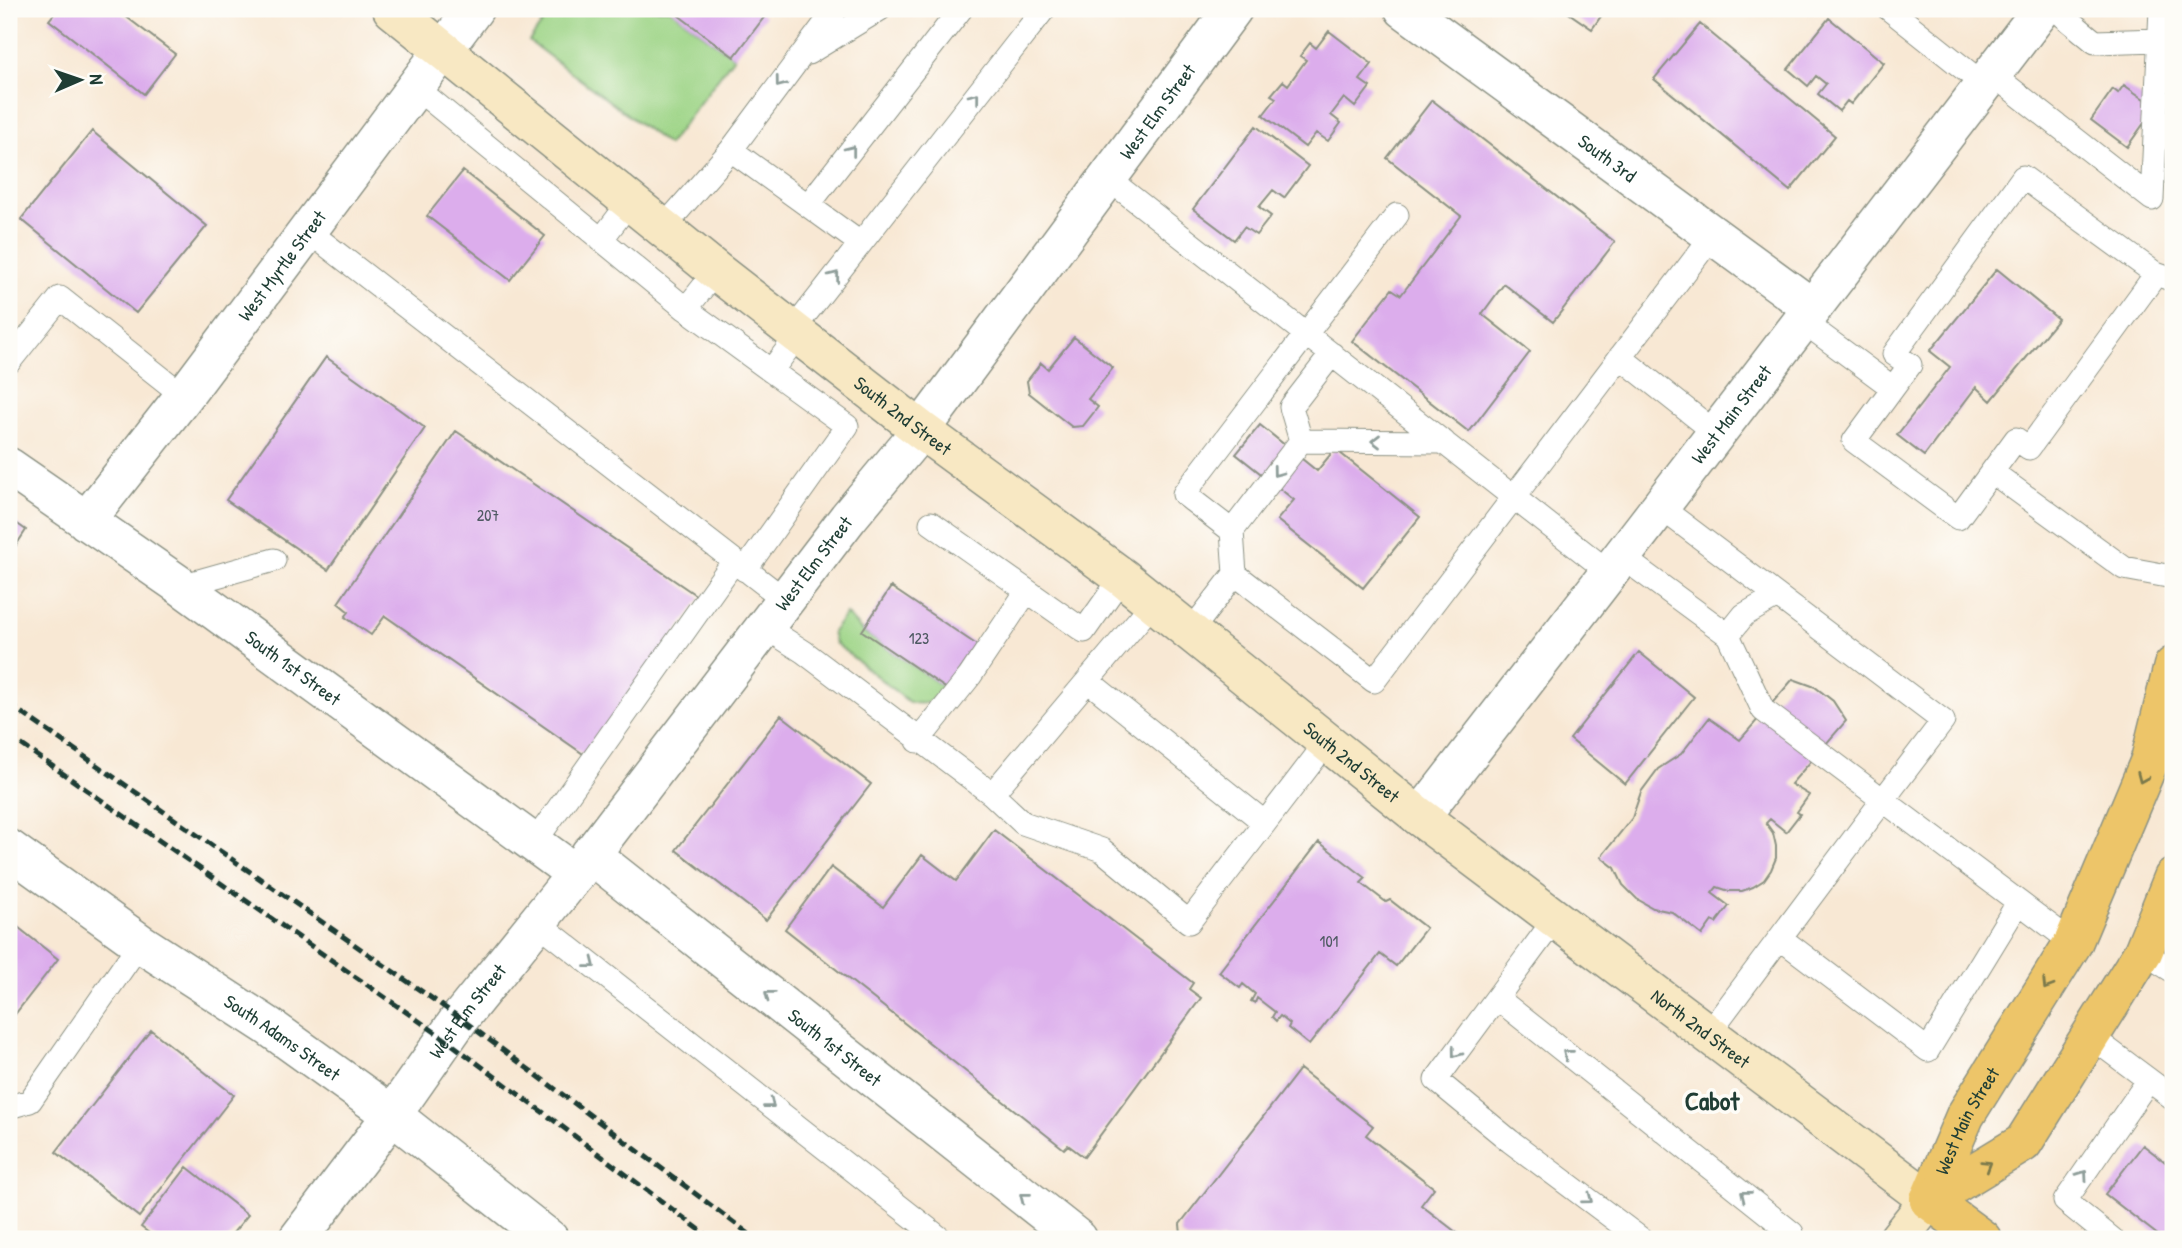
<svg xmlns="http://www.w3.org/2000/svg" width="2182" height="1248" font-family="'Patrick Hand',sans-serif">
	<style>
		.green { fill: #9dd486; stroke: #5e885d; stroke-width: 2 }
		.building { fill: #dcadec }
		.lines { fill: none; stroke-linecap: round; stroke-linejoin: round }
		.service-casing { stroke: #8c9284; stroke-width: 25 }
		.minor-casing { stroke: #8c9284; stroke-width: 41 }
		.tertiary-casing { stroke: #8c9284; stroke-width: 41 }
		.secondary-casing { stroke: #8c9284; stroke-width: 41 }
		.primary-casing { stroke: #8c9284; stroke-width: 41 }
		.service { stroke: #fff; stroke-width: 23 }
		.minor { stroke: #fff; stroke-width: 38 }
		.tertiary { stroke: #fff; stroke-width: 38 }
		.secondary { stroke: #f8e8c3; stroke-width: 38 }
		.primary { stroke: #edc569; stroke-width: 38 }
		.rail { stroke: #1f3d34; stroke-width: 5; stroke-dasharray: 10 5; stroke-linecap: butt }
		.oneway { stroke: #8f9e9a }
		.oneway2 { stroke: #7c7a4c }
		.labels { text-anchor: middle; stroke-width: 7; stroke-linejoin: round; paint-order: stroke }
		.number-label { font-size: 16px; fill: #4e5962 }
		.street-label { font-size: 19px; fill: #1f3d34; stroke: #fdfcf7 }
		.district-label { font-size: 26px; font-weight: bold; fill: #1f3d34; stroke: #fdfcf7 }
	</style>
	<rect width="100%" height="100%" fill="#fdfcf7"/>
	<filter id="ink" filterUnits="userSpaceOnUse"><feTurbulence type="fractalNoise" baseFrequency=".0143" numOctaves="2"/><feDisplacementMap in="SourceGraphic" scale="14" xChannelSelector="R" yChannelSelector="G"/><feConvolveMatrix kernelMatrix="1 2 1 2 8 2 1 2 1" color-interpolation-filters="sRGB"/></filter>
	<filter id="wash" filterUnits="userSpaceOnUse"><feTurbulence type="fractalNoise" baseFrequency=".00686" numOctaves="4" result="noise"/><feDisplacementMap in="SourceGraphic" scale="28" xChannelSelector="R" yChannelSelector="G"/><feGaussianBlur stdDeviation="1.57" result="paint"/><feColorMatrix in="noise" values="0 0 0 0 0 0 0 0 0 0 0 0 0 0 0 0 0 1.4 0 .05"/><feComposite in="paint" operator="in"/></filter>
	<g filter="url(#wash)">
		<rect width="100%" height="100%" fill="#f8e8d4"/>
		<!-- green -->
		<path class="green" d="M553,9H670L734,57L668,145L529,41Z
			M846,614L862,631L947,689C931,700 930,707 909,702L835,643L832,632Z"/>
		<g id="blocks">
			<!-- building -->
			<path class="building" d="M58,9H116L175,54L144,94L49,20Z
				M670,9H755L765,16L734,57Z
				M1563,9H1606L1592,29Z
				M1829,18L1884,63L1851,104L1847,101L1839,111L1818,94L1826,84L1816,76L1808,86L1788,69Z
				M1700,24L1835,136L1790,191L1654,79Z
				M1329,31L1372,64L1360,80L1370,87L1355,107L1344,98L1331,115L1341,123L1328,141L1316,133L1305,147L1263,115L1276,98L1271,95L1283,81L1288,85L1306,60L1300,56L1310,43L1316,48Z
				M2124,85L2151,104L2149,116L2127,147L2091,120L2113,89L2118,93Z
				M1432,100L1615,242L1553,322L1504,284L1482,314L1530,352L1469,432L1352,341L1392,289L1401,295L1461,216L1387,158Z
				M1256,126L1308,166L1284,198L1273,190L1259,207L1271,216L1256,235L1244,227L1234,240L1193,209Z
				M92,131L207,226L136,313L21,219Z
				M463,171L545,236L510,280L427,216Z
				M1997,269L2058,319L1991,401L1976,387L1924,456L1897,435L1950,367L1930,351Z
				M1074,337L1113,368L1088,399L1098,407L1083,426L1072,427L1029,393L1027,381L1041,363L1048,369Z
				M326,357L425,428L328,570L226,500Z
				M1260,425L1317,471L1335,449L1420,517L1363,588L1277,520L1294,500L1236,454Z
				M456,431L700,598L589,758L385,616L371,635L345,617L349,612L338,603Z
				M9,518L26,530L13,550L9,547Z
				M891,587L977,645L947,689L862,631Z
				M1639,652L1694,697L1625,784L1570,739Z
				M1793,679L1815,687L1833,701L1846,721L1791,784L1809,795L1797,812L1800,814L1786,832L1770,819L1766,823L1773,833L1776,846V858L1771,870L1764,880L1753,887L1742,891H1729L1717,887L1712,893L1729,906L1716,923L1712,921L1702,935L1672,912L1653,908L1637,899L1623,885L1615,868L1601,857L1632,818L1641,792L1658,769L1681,754L1709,718L1740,740Z
				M781,715L871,784L766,920L676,850Z
				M994,830L1193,983L1189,989L1201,998L1084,1157L1068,1145L1064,1149L785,929L831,867L883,907L922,855L956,881Z
				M1319,842L1366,878L1361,883L1386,902L1390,900L1426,928L1396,966L1380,954L1309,1045L1288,1028L1290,1024L1280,1016L1276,1021L1272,1017L1275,1012L1257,998L1255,1003L1251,1001L1255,994L1243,984L1240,988L1219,972Z
				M9,920L58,959L9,1022Z
				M151,1030L234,1095L139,1217L56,1152Z
				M1300,1069L1373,1126L1366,1135L1434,1188L1421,1205L1465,1239H1187L1181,1235L1180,1224Z
				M2143,1145L2173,1168V1239H2163L2105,1194Z
				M187,1167L248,1215L228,1239H157L141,1227Z"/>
		</g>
	</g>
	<g filter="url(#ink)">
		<use href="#blocks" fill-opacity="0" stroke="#8c9284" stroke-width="2"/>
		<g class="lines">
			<defs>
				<path id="service" d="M1889,9L1983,84
					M2055,9L2095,42L2159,40
					M808,53L880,9
					M1992,74L2152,199L2161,9
					M415,87L686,309L847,426L745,570
					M731,150L860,243
					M1106,177L1610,573
					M809,204L961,9
					M662,229L731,150L836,9
					M308,231L785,600
					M601,240L629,203
					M2156,274L2029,448L2016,439L1958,518L1854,441L1910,365L1894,354L2023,177L2156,274L2173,280
					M686,309L716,271
					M1801,320L1893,388
					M793,330L1044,9
					M1620,357L1716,433
					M9,362L60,298L184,396
					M771,371L799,334
					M1301,441L1444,442
					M1992,472L2124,568L2173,577
					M931,523L1084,631L1122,577
					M1232,531L1301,441L1291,407L1332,354
					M1622,557L1728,635L1763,710L1883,800L1943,721L1660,507
					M1235,574L1232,531L1184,494L1397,215
					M181,586L274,560
					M1154,602L992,794L1023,823L1102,850L1189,922L1327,742
					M765,627L804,652L992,794
					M1191,631L1235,574L1374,681L1713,235
					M1728,635L1744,615L1777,596
					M1088,681L1265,823
					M918,741L970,676L1027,591
					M534,843L734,561
					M1555,919L1436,1080L1510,1141L1641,1239
					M537,922L941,1239
					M1780,938L1928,1050L2018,903
					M2143,952L2173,971
					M1497,998L1792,1233L1787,1239
					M1708,1034L1883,800L2073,943
					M2090,1036L2173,1098
					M9,1107L30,1101L140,943
					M2112,1239L2065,1201L2148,1081"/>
				<g id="minor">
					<path id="s1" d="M1404,9L1811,307"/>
					<path id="s2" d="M9,467L181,586L576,874"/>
					<path id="s3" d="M86,521L184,396L474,9"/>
					<path id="s4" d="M1420,817C1629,549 1835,278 2042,9"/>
					<path id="s5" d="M590,854L1078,1239"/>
					<path id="s6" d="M298,1239L392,1115L460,1018L576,874L848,518L921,430L1233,9"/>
				</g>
				<g id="tertiary">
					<path id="s7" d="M9,849L140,943L268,1026L392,1115L549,1239"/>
				</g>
				<g id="secondary">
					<path id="s8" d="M392,9L716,271L921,430L1122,577L1420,817L1929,1200L1898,1239"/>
				</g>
				<g id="primary">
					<path id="s9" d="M1929,1200L1965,1116L2073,943L2150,760L2173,666"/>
					<path d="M1929,1200L2023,1143L2143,952L2173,878"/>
					<path d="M1929,1200L1982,1239"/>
				</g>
			</defs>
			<!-- service casing -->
			<use href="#service" class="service-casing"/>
			<!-- minor casing -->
			<use href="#minor" class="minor-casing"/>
			<!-- tertiary casing -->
			<use href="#tertiary" class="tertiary-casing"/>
			<!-- secondary casing -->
			<use href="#secondary" class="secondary-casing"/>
			<!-- primary casing -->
			<use href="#primary" class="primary-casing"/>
			<!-- service -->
			<use href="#service" class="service"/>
			<!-- minor -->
			<use href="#minor" class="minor"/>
			<!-- tertiary -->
			<use href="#tertiary" class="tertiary"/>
			<!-- secondary -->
			<use href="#secondary" class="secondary"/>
			<!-- primary -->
			<use href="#primary" class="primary"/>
			<!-- rail -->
			<path class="rail" d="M9,704L460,1018L756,1239
				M9,736L445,1039L712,1239"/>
		</g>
		<!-- one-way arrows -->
		<defs><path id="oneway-chevron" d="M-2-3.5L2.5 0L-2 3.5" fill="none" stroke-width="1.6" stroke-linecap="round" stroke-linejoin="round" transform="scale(1.75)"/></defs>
		<g class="oneway">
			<use href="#oneway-chevron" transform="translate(780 83) rotate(127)"/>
			<use href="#oneway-chevron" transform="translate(975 97) rotate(-52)"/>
			<use href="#oneway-chevron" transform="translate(851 150) rotate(-52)"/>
			<use href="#oneway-chevron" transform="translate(835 276) rotate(-52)"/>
			<use href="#oneway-chevron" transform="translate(1376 441) rotate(-180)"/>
			<use href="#oneway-chevron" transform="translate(1277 472) rotate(127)"/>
			<use href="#oneway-chevron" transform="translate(591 964) rotate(38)"/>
			<use href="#oneway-chevron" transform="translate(769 995) rotate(-142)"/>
			<use href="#oneway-chevron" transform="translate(1456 1053) rotate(127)"/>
			<use href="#oneway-chevron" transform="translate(1567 1054) rotate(-142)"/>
			<use href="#oneway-chevron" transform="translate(770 1104) rotate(38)"/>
			<use href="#oneway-chevron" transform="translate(2083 1175) rotate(-55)"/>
			<use href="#oneway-chevron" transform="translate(1745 1195) rotate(-142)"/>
			<use href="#oneway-chevron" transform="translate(1024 1197) rotate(-142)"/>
			<use href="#oneway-chevron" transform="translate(1588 1199) rotate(37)"/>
		</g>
		<g class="oneway2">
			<use href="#oneway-chevron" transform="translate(2142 778) rotate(113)"/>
			<use href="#oneway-chevron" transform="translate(2047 985) rotate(122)"/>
			<use href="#oneway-chevron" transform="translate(1987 1165) rotate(-32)"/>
		</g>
	</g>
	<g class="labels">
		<!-- number labels -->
		<g class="number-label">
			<text x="488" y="521">207</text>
			<text x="919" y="644">123</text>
			<text x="1329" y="947">101</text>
		</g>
		<!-- street labels -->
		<g class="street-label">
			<text dy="7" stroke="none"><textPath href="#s6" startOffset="1418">West Elm Street</textPath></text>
			<text dy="7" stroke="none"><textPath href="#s1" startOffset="252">South 3rd</textPath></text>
			<text dy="7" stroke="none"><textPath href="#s3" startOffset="322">West Myrtle Street</textPath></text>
			<text dy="7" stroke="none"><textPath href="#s4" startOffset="509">West Main Street</textPath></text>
			<text dy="7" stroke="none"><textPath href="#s8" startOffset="653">South 2nd Street</textPath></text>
			<text dy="7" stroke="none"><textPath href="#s6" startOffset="850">West Elm Street</textPath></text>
			<text dy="7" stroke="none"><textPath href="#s2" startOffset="348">South 1st Street</textPath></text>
			<text dy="7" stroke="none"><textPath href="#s8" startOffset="1220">South 2nd Street</textPath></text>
			<text dy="7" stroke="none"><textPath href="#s6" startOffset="284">West Elm Street</textPath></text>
			<text dy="7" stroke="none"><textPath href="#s8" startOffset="1659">North 2nd Street</textPath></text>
			<text dy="7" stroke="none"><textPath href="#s7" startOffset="332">South Adams Street</textPath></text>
			<text dy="7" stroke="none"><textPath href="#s5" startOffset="312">South 1st Street</textPath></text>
			<text dy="7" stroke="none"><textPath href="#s9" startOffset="88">West Main Street</textPath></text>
		</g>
		<!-- district labels -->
		<g class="district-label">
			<text x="1712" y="1110">Cabot</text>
		</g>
	</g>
	<!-- margin -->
	<rect width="2182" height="1248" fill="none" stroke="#fdfcf7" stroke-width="35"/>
	<!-- north arrow -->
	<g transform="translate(80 80) rotate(88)" stroke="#fdfcf7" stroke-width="5" paint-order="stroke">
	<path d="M0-5L12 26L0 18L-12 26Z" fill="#1f3d34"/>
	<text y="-10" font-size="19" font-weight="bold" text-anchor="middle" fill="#1f3d34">N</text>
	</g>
</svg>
